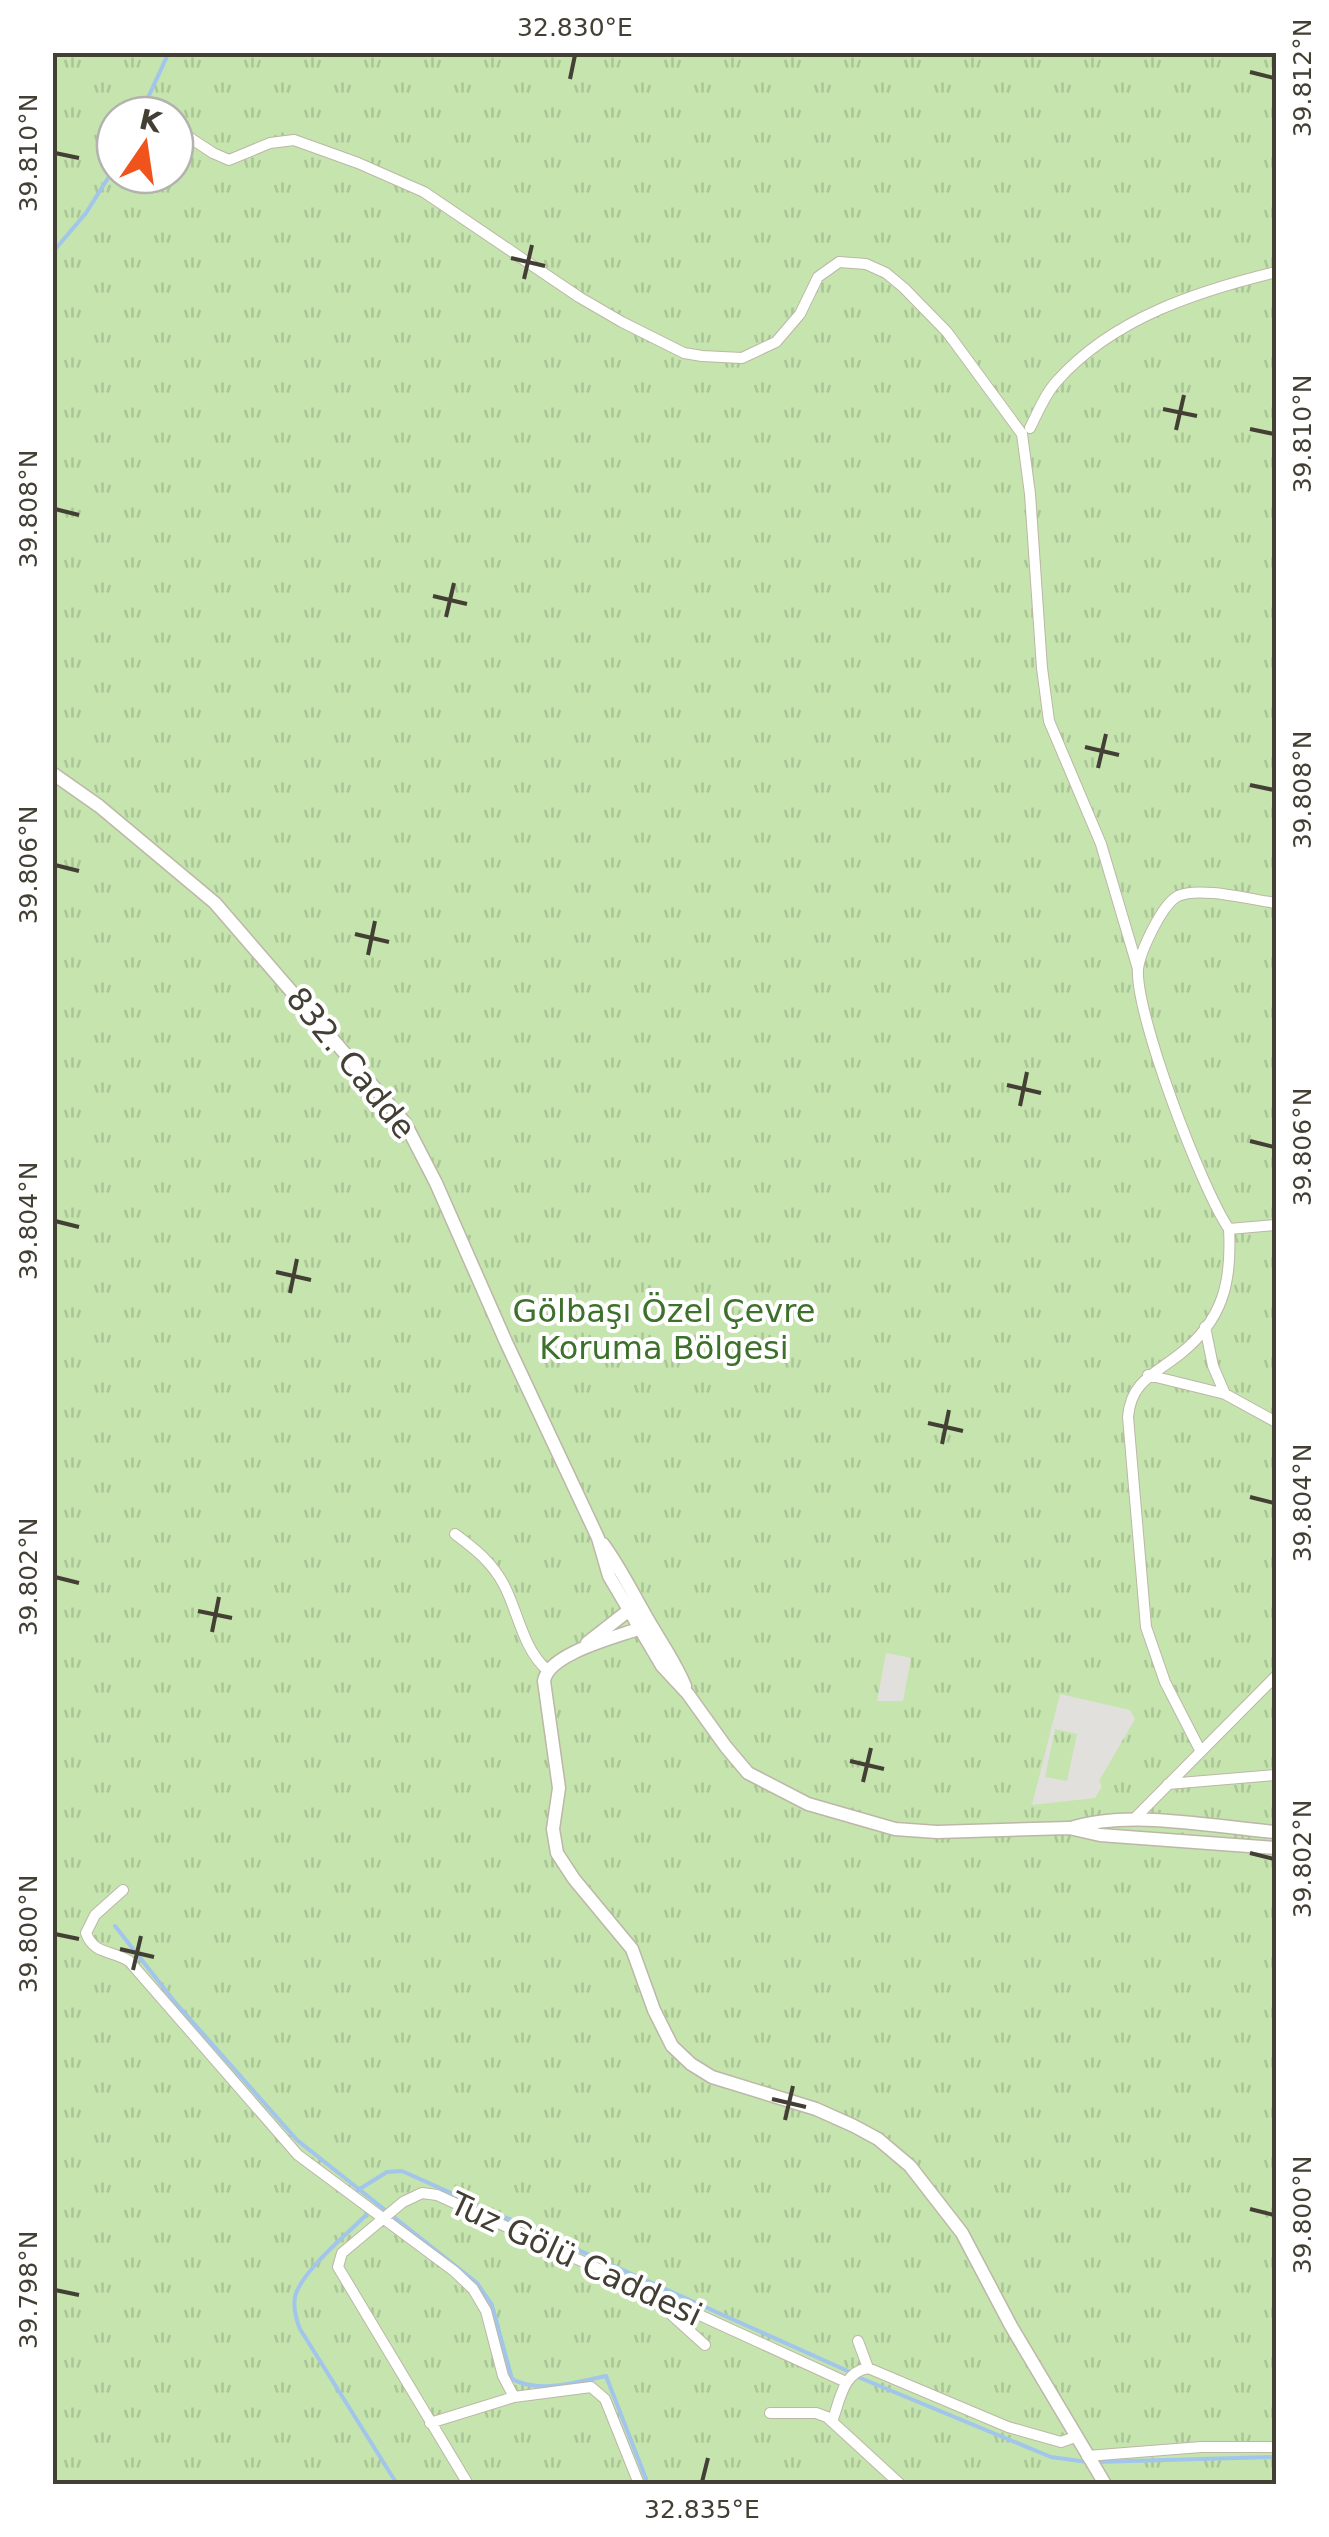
<svg xmlns="http://www.w3.org/2000/svg" width="1329" height="2537" font-family="'DejaVu Sans',sans-serif">
	<style>
		.park { fill: url(#park-tufts); fill-rule: evenodd }
		.parking { fill: #e2e0dc; fill-rule: evenodd }
		.lines { fill: none; stroke-linecap: round; stroke-linejoin: round }
		.stream { stroke: #a2c5ec; stroke-width: 4 }
		.minor-casing { stroke: #bcb7a7; stroke-width: 12 }
		.tertiary-casing { stroke: #bcb7a7; stroke-width: 15 }
		.minor { stroke: #fff; stroke-width: 10 }
		.tertiary { stroke: #fff; stroke-width: 12 }
		.ticks { fill: none; stroke: #433f34; stroke-width: 4 }
		.labels { text-anchor: middle; stroke-width: 8; stroke-linejoin: round; paint-order: stroke }
		.street-label { font-size: 32px; fill: #433f34; stroke: #fff }
		.park-label { font-size: 32px; fill: #3d712b; stroke: #fff }
		.neatline { fill: none; stroke: #433f34; stroke-width: 4 }
		.ticks-label { font-size: 25px; text-anchor: middle; fill: #433f34 }
	</style>
	<defs>
		<pattern id="park-tufts" width="24" height="20" patternUnits="userSpaceOnUse" patternTransform="scale(2.5)"><rect width="24" height="20" fill="#c5e4ae"/><path d="M3 7l-1-3M5 7V3M7 7l1-3M15 17l-1-3M17 17v-4M19 17l1-3" fill="none" stroke="#aac596"/></pattern>
	</defs>
	<rect width="100%" height="100%" fill="#f1eee4"/>
	<!-- park -->
	<path class="park" d="M52,53H1276V2484H53ZM115,115H175V175H115Z"/>
	<!-- parking -->
	<path class="parking" d="M886,1653L911,1658L903,1701H877Z
		M1060,1694L1130,1710L1135,1719L1099,1781L1102,1786L1095,1798L1032,1805ZM1055,1729L1077,1734L1067,1781L1045,1777Z"/>
	<g class="lines">
		<!-- stream -->
		<path class="stream" d="M140,115L169,52
			M52,253L86,213L115,167
			M115,1926L174,2001L297,2140L477,2283L492,2305L512,2379C539,2394 577,2382 606,2376L648,2484
			M358,2190L387,2172L402,2171L850,2372
			M369,2212C351,2231 300,2272 295,2297C293,2308 296,2319 300,2329L397,2484
			M858,2377L1051,2457L1087,2462
			M1096,2462L1276,2457"/>
		<defs>
			<path id="minor" d="M150,114L151,115
				M175,128L213,153L229,160L270,143L294,140L358,163L424,192L579,297L622,322L684,353L702,356L742,358L776,342L800,314L818,277L839,262L866,264L886,273L904,288L947,332L1022,434L1030,494L1042,668L1049,721L1101,844L1138,969
				M1030,428C1038,412 1045,394 1057,381C1113,318 1198,291 1276,272
				M1229,1229C1202,1190 1135,1014 1138,969C1140,952 1162,904 1178,896C1200,886 1252,900 1276,903
				M1229,1229L1276,1225
				M1205,1327L1213,1366L1225,1394
				M1148,1375L1225,1394L1276,1422
				M455,1534C475,1549 492,1562 504,1585C519,1614 522,1647 547,1670
				M1200,1750L1165,1682L1146,1627L1128,1417C1131,1381 1155,1374 1180,1354C1223,1320 1232,1282 1229,1229
				M1168,1784L1276,1775
				M1134,1819L1276,1676
				M123,1890L95,1915L86,1933C94,1955 112,1950 129,1961L298,2155L454,2271L473,2289L486,2311L503,2376L514,2397
				M654,2299L705,2345
				M858,2341L868,2368
				M770,2413H816L827,2417L900,2484
				M832,2422C840,2400 843,2372 868,2368L1008,2427L1061,2442L1075,2437
				M430,2423L514,2397L591,2387L605,2399L639,2484
				M1087,2456L1201,2447H1276
				M468,2484L338,2267L342,2253L403,2202L422,2193L437,2195L846,2382"/>
			<path id="tertiary" d="M52,773L99,806L215,903L405,1123L436,1183L506,1342L598,1538L609,1576L662,1666L688,1694L726,1747L748,1773L808,1804L895,1829L937,1832L1069,1828L1100,1835L1276,1848
				M603,1544C619,1566 630,1588 643,1611C657,1637 674,1659 685,1686
				M648,1620L638,1629C613,1638 548,1654 544,1681L559,1788L553,1829L557,1853L574,1879L632,1949L654,2010L672,2046L691,2064L712,2077L816,2109L854,2126L878,2139L910,2166L962,2233L1011,2326L1105,2484
				M587,1643L628,1611L636,1609
				M1071,1828C1130,1809 1214,1827 1276,1832"/>
		</defs>
		<!-- minor casing -->
		<use href="#minor" class="minor-casing"/>
		<!-- tertiary casing -->
		<use href="#tertiary" class="tertiary-casing"/>
		<!-- minor -->
		<use href="#minor" class="minor"/>
		<!-- tertiary -->
		<use href="#tertiary" class="tertiary"/>
	</g>
	<!-- ticks -->
	<path class="ticks" d="M1250,72L1274,78M570,79L575,55M55,153L79,158M511,258L545,266M524,279L532,245M1163,409L1197,416M1250,429L1274,434M1176,430L1184,395M55,509L79,515M433,596L467,604M446,617L454,583M1085,747L1119,755M1098,768L1106,734M1250,785L1274,790M55,865L79,871M355,934L389,942M368,955L375,921M1007,1085L1041,1093M1020,1106L1027,1072M1250,1141L1274,1147M55,1221L79,1227M276,1272L311,1280M290,1293L297,1259M928,1423L963,1431M942,1444L949,1410M1250,1497L1274,1503M55,1577L79,1583M198,1611L232,1618M212,1632L219,1597M850,1761L884,1769M863,1782L871,1748M1250,1853L1274,1859M55,1934L79,1939M120,1949L154,1957M133,1970L141,1936M772,2099L806,2107M785,2120L793,2086M1250,2209L1274,2215M55,2290L79,2295M702,2482L708,2458"/>
	<g class="labels">
		<!-- street labels -->
		<g class="street-label">
			<text transform="translate(351 1063) rotate(51)" y="11">832. Cadde</text>
			<text transform="translate(576 2259) rotate(25)" y="11">Tuz Gölü Caddesi</text>
		</g>
		<!-- park labels -->
		<g class="park-label">
			<text x="664" y="1322">Gölbaşı Özel Çevre<tspan x="664" dy="37">Koruma Bölgesi</tspan></text>
		</g>
	</g>
	<!-- border -->
	<rect width="1329" height="2537" fill="none" stroke="#ffffff" stroke-width="110"/>
	<!-- north arrow -->
	<g transform="translate(145 145) rotate(13)"><circle r="48" fill="#ffffff" stroke="#b4b2ae" stroke-width="2.5"/>
	<path d="M0-8L18 38L0 25L-18 38Z" fill="#f0541c"/>
	<text y="-15" font-size="28" font-weight="bold" text-anchor="middle" fill="#433f34">K</text>
	</g>
	<rect x="55" y="55" width="1219" height="2427" class="neatline"/>
	<g class="ticks-label">
		<text x="575" y="36">32.830°E</text>
		<text transform="translate(1302 78) rotate(-90)" y="9">39.812°N</text>
		<text transform="translate(28 153) rotate(-90)" y="9">39.810°N</text>
		<text transform="translate(1302 434) rotate(-90)" y="9">39.810°N</text>
		<text transform="translate(28 509) rotate(-90)" y="9">39.808°N</text>
		<text transform="translate(1302 790) rotate(-90)" y="9">39.808°N</text>
		<text transform="translate(28 865) rotate(-90)" y="9">39.806°N</text>
		<text transform="translate(1302 1147) rotate(-90)" y="9">39.806°N</text>
		<text transform="translate(28 1221) rotate(-90)" y="9">39.804°N</text>
		<text transform="translate(1302 1503) rotate(-90)" y="9">39.804°N</text>
		<text transform="translate(28 1577) rotate(-90)" y="9">39.802°N</text>
		<text transform="translate(1302 1859) rotate(-90)" y="9">39.802°N</text>
		<text transform="translate(28 1934) rotate(-90)" y="9">39.800°N</text>
		<text transform="translate(1302 2215) rotate(-90)" y="9">39.800°N</text>
		<text transform="translate(28 2290) rotate(-90)" y="9">39.798°N</text>
		<text x="702" y="2518">32.835°E</text>
	</g>
</svg>
